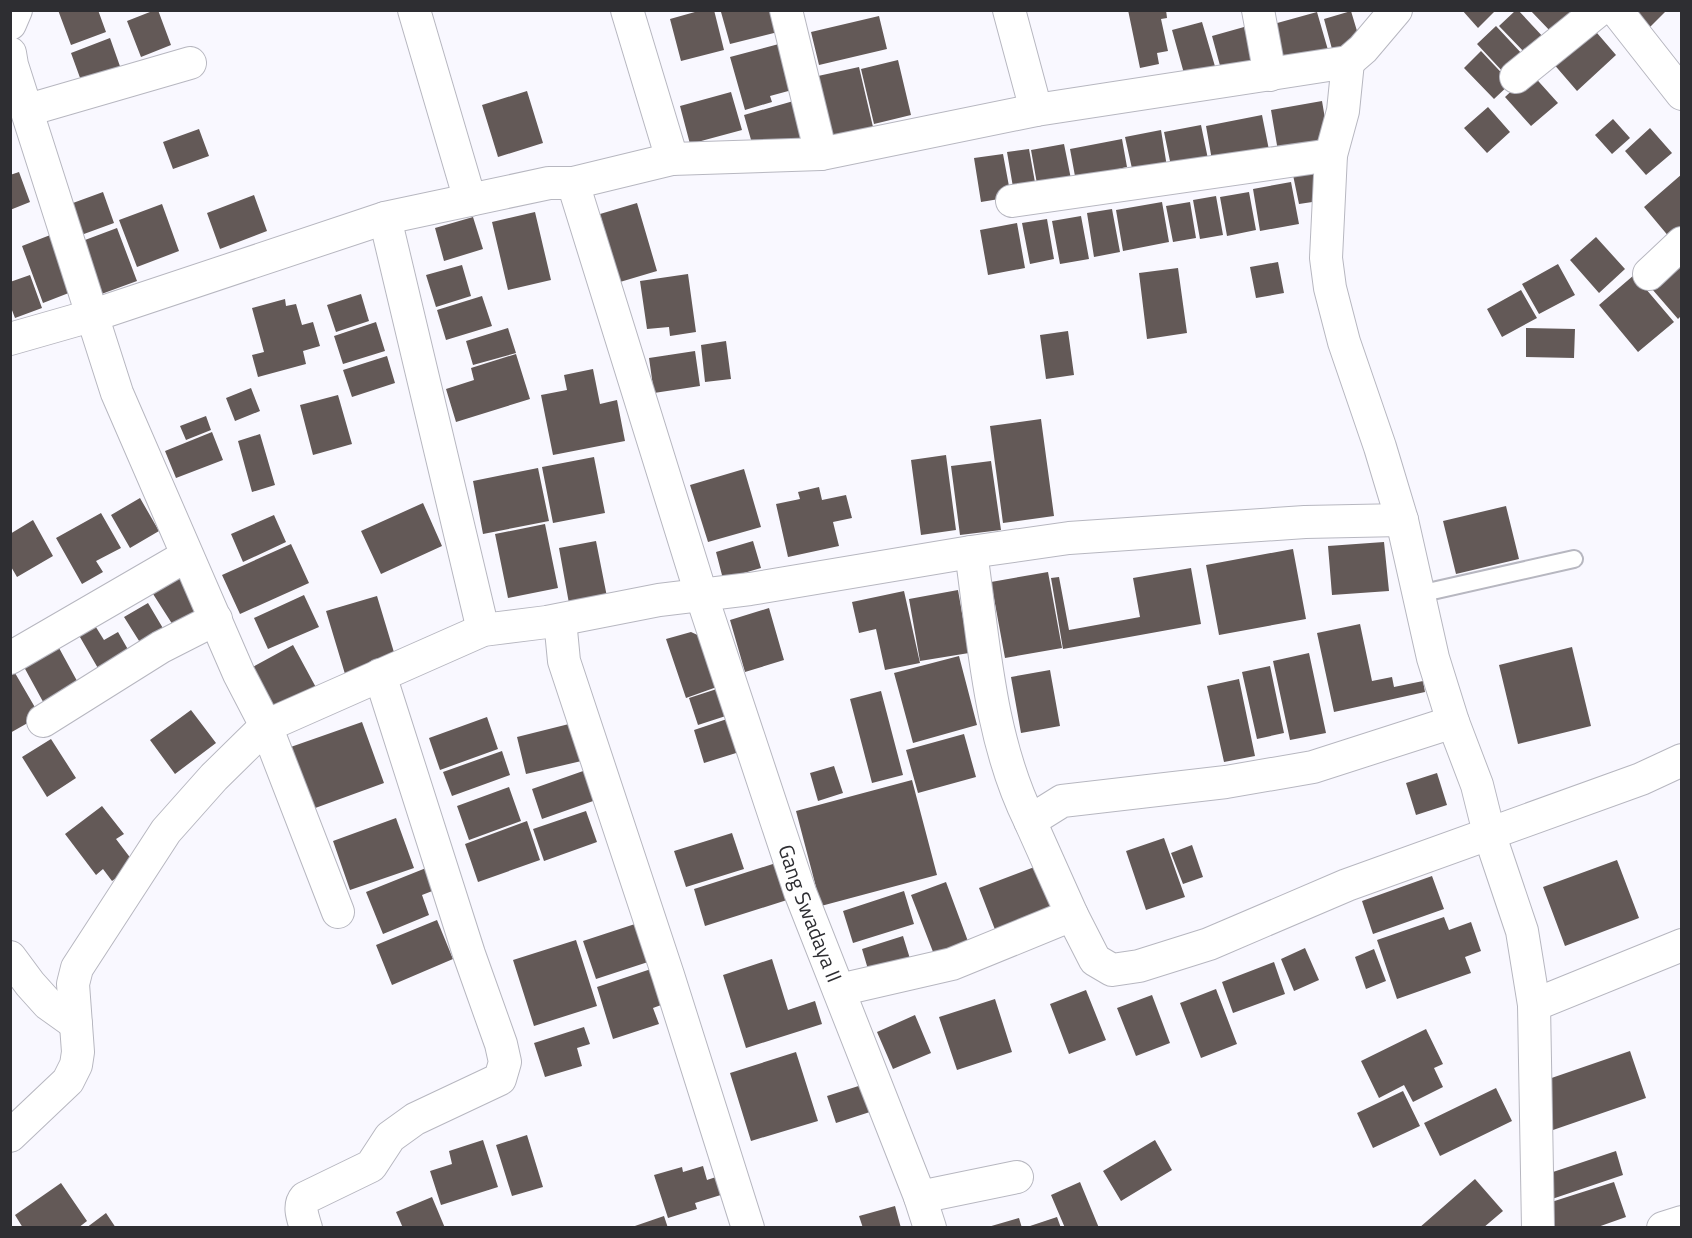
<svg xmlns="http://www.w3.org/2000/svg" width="1692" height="1238" font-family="'Titillium Web',sans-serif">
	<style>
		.building { fill: #635957 }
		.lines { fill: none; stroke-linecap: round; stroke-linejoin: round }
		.lane-casing { stroke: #b7b7c0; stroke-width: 20 }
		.street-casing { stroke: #b7b7c0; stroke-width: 34 }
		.lane { stroke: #fff; stroke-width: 16 }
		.street { stroke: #fff; stroke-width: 32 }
		.labels { text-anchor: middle; stroke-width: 6; stroke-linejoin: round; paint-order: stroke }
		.street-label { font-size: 21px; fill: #2e2e32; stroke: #fff }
	</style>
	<rect width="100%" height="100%" fill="#f9f8ff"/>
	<!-- building -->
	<path class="building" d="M58,10H98L106,32L71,45Z
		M155,10H158L171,45L141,57L127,21Z
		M702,10H714L724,50L681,61L670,19Z
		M725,10H785L790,29L730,44L721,12Z
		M1128,10H1166L1167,18L1161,19L1168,51L1157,53L1159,64L1140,68Z
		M1462,10H1496L1478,28Z
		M1516,10H1518L1545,39L1528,56L1499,26Z
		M1530,10H1578L1553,34Z
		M1630,10H1667L1648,29Z
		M1351,11L1360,41L1332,49L1324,19Z
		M1317,12L1328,50L1281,64L1270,25Z
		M879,16L887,49L819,65L811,32Z
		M1202,22L1219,80L1188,88L1172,30Z
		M1496,26L1523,55L1504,73L1477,44Z
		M1591,26L1616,55L1577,91L1552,62Z
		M1244,27L1257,75L1225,84L1212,36Z
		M110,38L122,72L83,86L71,53Z
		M790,41L803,87L770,96L772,102L745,110L730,57Z
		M1481,51L1511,83L1494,99L1464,68Z
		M898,60L911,115L874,124L861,69Z
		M859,67L873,127L832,136L818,76Z
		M1531,73L1558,103L1531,126L1505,97Z
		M527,91L543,143L498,157L482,105Z
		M731,92L742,130L690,144L680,106Z
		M797,100L807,139L755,154L744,115Z
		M1322,101L1330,148L1279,157L1271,110Z
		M1488,107L1510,132L1487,153L1464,128Z
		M1262,115L1270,155L1213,166L1206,126Z
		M1613,119L1630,138L1612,154L1595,135Z
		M1201,125L1208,159L1171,166L1164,132Z
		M1650,128L1672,153L1646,175L1625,151Z
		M199,129L209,156L173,169L163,142Z
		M1161,130L1167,167L1133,173L1125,137Z
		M1122,139L1127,167L1105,172L1077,187L1070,149Z
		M1064,144L1073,189L1039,195L1031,150Z
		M1029,149L1036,188L1014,193L1007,152Z
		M1003,154L1011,197L981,202L974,158Z
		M1314,171L1319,201L1299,204L1293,175Z
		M19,172L30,202L10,210V175Z
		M1682,174V238L1675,244L1644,207Z
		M1291,182L1299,224L1260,231L1253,189Z
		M103,192L114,223L73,238L62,207Z
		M1249,192L1256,230L1227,236L1220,197Z
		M254,195L267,231L220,249L207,213Z
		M1216,196L1223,235L1200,239L1193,200Z
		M1162,202L1169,242L1123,251L1116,210Z
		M1190,202L1196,238L1173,242L1166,206Z
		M637,203L657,271L620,282L600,214Z
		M162,204L179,251L137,267L119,220Z
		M1112,209L1120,252L1094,257L1087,213Z
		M535,212L551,280L508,290L492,222Z
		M1081,216L1089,259L1060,264L1052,221Z
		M473,217L483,249L444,261L435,228Z
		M1047,219L1054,259L1030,264L1022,223Z
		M1017,223L1025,268L988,275L980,230Z
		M117,228L137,281L96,296L77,243Z
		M58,232L79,289L43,303L22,246Z
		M1596,237L1625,269L1599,293L1570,260Z
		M1278,262L1284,293L1256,298L1250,267Z
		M1558,264L1575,295L1539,314L1522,284Z
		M1682,264V315L1678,319L1652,289Z
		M462,265L471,296L436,307L426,275Z
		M1178,268L1187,333L1147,339L1139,273Z
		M688,274L696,332L670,336L669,327L647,329L640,281Z
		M30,275L42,308L15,318L10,305V282Z
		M1634,275L1674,322L1638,352L1599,305Z
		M1521,290L1537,318L1502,337L1487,309Z
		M361,294L369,321L336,332L327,305Z
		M482,296L492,326L446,340L437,310Z
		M285,299L286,306L296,304L302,325L313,322L320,346L303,351L306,364L258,377L252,355L264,352L252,308Z
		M376,322L385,351L343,364L334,336Z
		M508,328L516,353L473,365L466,341Z
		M1526,328L1575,329L1574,358L1526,357Z
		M1068,331L1074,375L1046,379L1040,335Z
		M726,341L731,379L705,382L701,345Z
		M695,351L700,386L654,393L649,358Z
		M516,354L530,399L456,422L446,389L474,380L471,368Z
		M387,356L395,383L352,397L343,370Z
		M593,369L600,404L617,400L625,441L553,455L541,395L567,390L564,375Z
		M251,388L260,411L235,421L226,398Z
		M338,395L352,444L313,455L300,405Z
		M206,416L211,430L186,440L180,426Z
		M1041,419L1054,516L1003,523L990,426Z
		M212,432L223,460L176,478L165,451Z
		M260,434L275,485L252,492L238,441Z
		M946,455L956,530L921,535L911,460Z
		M594,457L605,513L553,523L542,467Z
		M991,461L1001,530L960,535L951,466Z
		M538,468L549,521L483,534L473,481Z
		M744,469L761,527L708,542L690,485Z
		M819,487L822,500L846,495L852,518L833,522L839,546L788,557L776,504L800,499L798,492Z
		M140,498L159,531L130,548L111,515Z
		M423,503L442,546L381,574L361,531Z
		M1506,506L1519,559L1456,574L1443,521Z
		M101,513L121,548L96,561L103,572L82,584L56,538Z
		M274,515L286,542L243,562L231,534Z
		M33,520L53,556L17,577L10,565V534Z
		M545,524L558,588L508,598L495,534Z
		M596,541L608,602L570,609L559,548Z
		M753,541L761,568L723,579L716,552Z
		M1384,542L1389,591L1332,595L1328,546Z
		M291,544L309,583L240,614L222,575Z
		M1293,549L1306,619L1219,635L1206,565Z
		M176,564L207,614L178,633L146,583Z
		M1191,568L1201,624L1063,649L1051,578L1059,577L1069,630L1140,617L1133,578Z
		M1048,572L1062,648L1005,658L991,582Z
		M958,590L969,653L920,661L909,599Z
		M904,591L920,663L885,670L876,629L859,633L852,602Z
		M304,595L319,627L268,649L254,618Z
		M377,596L396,659L345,674L326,611Z
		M148,603L164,630L141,644L124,617Z
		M769,608L784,660L745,672L730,620Z
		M89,616L104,640L118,632L130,653L99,670L73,625Z
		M1360,624L1372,681L1392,677L1394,687L1423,681L1425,692L1334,712L1317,633Z
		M691,632L715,643L728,683L686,698L666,639Z
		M53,637L82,690L47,709L18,656Z
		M293,645L319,693L276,716L251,668Z
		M1572,647L1591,726L1518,744L1499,665Z
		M1309,653L1326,733L1290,740L1273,661Z
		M959,656L977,725L913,743L894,673Z
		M1270,666L1284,733L1257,739L1242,672Z
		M1050,670L1060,726L1021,733L1011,677Z
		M15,673L40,716L10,733V676Z
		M1239,679L1255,756L1224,762L1207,686Z
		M729,685L738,712L698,725L689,698Z
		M881,691L903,775L872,783L850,699Z
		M191,710L216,743L175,774L150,740Z
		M739,715L749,749L704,763L694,730Z
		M487,717L498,749L440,770L429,738Z
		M581,721L590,759L526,774L517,737Z
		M362,722L384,783L307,811L285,749Z
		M964,734L976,777L918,793L906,750Z
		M51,739L76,778L47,797L22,757Z
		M502,751L510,775L452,796L443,772Z
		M834,766L843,793L818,801L810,773Z
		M586,770L596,800L542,819L532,789Z
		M1437,773L1447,805L1416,815L1406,783Z
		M912,780L937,875L821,906L796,811Z
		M509,787L521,821L469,840L457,806Z
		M102,806L124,834L116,839L135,864L112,881L103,869L96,875L65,834Z
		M586,811L597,842L544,861L533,829Z
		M396,818L414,868L350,890L333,841Z
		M527,821L540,860L478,882L465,844Z
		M732,833L744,869L686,887L674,851Z
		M1164,838L1185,897L1146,910L1126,851Z
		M1192,845L1203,877L1183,884L1171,853Z
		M1617,860L1639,918L1565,946L1543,887Z
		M776,863L787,900L705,926L694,889Z
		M431,866L440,888L422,895L429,915L383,934L366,892Z
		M1037,866L1057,919L999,940L979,888Z
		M1432,876L1444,909L1373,934L1362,901Z
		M946,882L969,944L935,957L911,895Z
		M904,891L914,924L853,943L843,911Z
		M1444,917L1449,930L1471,922L1481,951L1465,957L1471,973L1397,999L1377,940Z
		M437,920L453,959L392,985L376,945Z
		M635,924L648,962L596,979L583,941Z
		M903,936L911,962L870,976L862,949Z
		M576,940L597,1006L534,1026L513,960Z
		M1305,948L1319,980L1294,991L1281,959Z
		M1374,949L1386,981L1366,989L1355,957Z
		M772,959L788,1010L815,1001L822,1024L746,1048L723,975Z
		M1274,962L1285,994L1233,1013L1222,982Z
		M660,966L672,1001L653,1008L659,1024L613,1039L597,987Z
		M1216,989L1237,1044L1201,1058L1180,1003Z
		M1086,990L1106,1040L1069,1054L1050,1004Z
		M1152,995L1170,1043L1136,1056L1117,1008Z
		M995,999L1012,1052L957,1070L939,1017Z
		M915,1015L931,1053L893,1069L877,1032Z
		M584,1027L590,1044L577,1048L582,1066L545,1077L534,1043Z
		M1426,1029L1443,1064L1434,1068L1443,1087L1413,1102L1404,1085L1379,1098L1361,1061Z
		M1630,1051L1646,1098L1553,1130L1537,1083Z
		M796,1052L818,1121L751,1141L730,1073Z
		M868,1083L876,1110L836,1123L827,1096Z
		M1496,1088L1512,1121L1440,1156L1424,1123Z
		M1403,1091L1420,1126L1373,1148L1357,1113Z
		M527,1135L543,1187L512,1196L496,1145Z
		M483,1140L498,1187L441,1205L430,1171L452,1164L449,1151Z
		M1155,1140L1172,1170L1121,1201L1103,1171Z
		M1616,1151L1623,1175L1552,1199L1544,1175Z
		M703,1166L707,1180L719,1176L724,1194L695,1203L697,1209L668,1218L654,1175L682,1167L683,1172Z
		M1475,1179L1503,1211L1483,1228H1419Z
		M1080,1182L1099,1228H1065L1051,1195Z
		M1614,1182L1626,1217L1595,1228H1550L1542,1205Z
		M61,1183L87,1221L78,1228H23L15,1215Z
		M432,1197L445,1228H403L396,1212Z
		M895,1206L901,1228H863L859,1216Z
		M106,1213L116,1228H86Z
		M664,1216L668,1228H632V1227Z
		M1057,1217L1061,1228H1028L1027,1227Z
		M1019,1218L1022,1228H988V1227Z"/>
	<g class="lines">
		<defs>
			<path id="lane" d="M1419,594L1574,559"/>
			<g id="street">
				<path d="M414,10L470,200"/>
				<path d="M627,10L672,159"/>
				<path d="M786,10L821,154"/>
				<path d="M1009,10L1036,110"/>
				<path d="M1258,10L1270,75"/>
				<path d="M1616,10L1682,94"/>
				<path d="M10,24L16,10"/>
				<path d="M10,53L12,65L117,393L239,674L266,726L338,912"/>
				<path d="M1348,62L1343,111L1331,155L1326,258L1330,288L1344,342L1380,447L1402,520L1433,658L1453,722L1477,785L1489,833L1522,931L1534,1005L1538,1228"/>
				<path d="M1516,77L1599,10"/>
				<path d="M28,110L190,63"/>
				<path id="s1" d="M573,183L701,594L800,892L920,1197L930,1228"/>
				<path d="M1012,201L1331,155"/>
				<path d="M385,218L483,630"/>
				<path d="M1649,274L1682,243"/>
				<path d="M10,339L94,315L385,218L549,183H573L672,159L821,154L1036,110L1348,62L1363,49L1396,10"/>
				<path d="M971,552C984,642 989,738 1030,821L1062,801L1226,782L1313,767L1453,722"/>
				<path d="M560,620L564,661L668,975L748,1228"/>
				<path d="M10,658L186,556"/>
				<path d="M43,721L161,647L216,619"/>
				<path d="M1030,821L1072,915L1095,960L1112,970L1139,966L1209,944L1347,885L1641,779L1682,760"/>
				<path d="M10,957L30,984L48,1004L76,1024"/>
				<path d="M839,990L952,964L1072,915"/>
				<path d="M1534,1005L1682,945"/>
				<path d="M10,1136L68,1081L76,1065L78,1052L73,984L77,968L166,831L214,777L266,726L483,630L547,622L659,600L750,589L971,552L1069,538L1305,522L1402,520"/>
				<path d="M920,1197L1017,1177"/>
				<path d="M306,1228C303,1218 298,1206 305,1198L371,1166L390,1137L415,1119L500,1079L505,1062L501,1044L469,954L380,675"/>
				<path d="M1663,1228L1682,1222"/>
			</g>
		</defs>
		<!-- lane casing -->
		<use href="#lane" class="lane-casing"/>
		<!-- street casing -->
		<use href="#street" class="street-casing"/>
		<!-- lane -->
		<use href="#lane" class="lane"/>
		<!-- street -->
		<use href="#street" class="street"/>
	</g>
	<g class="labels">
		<!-- street labels -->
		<g class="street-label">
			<text dy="7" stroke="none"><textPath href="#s1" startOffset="768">Gang Swadaya II</textPath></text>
		</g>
	</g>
	<!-- border -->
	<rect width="1692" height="1238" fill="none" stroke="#2e2e32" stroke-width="24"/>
</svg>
